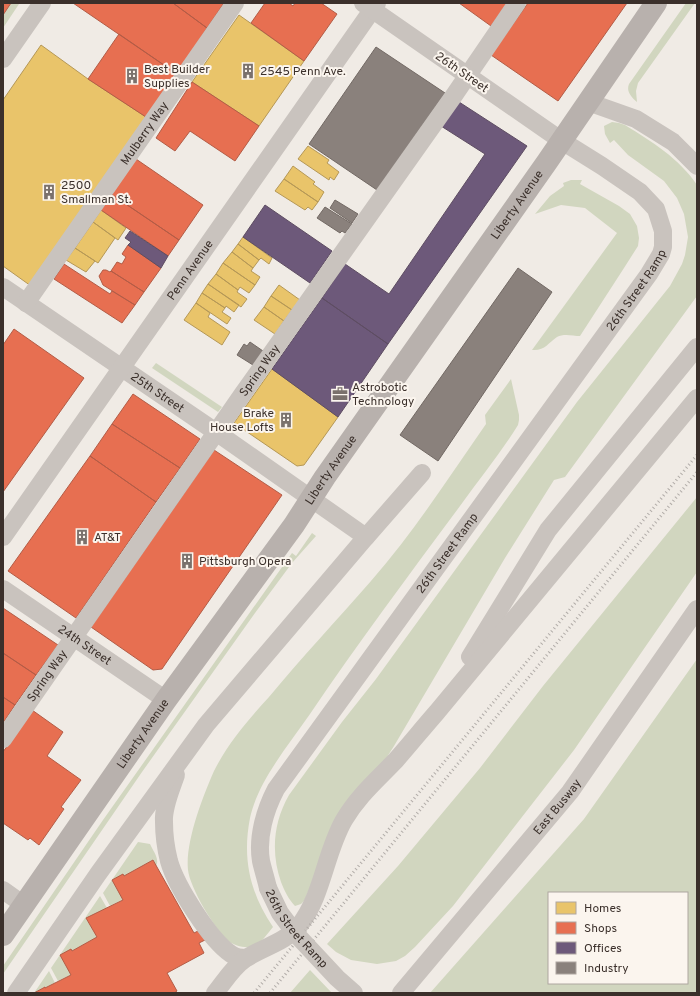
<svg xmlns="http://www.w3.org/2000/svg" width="700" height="996" font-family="Overpass,sans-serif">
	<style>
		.green { fill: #d1d6bf; fill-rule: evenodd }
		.homes { fill: #e9c46a; stroke: #b59857 }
		.shops { fill: #e76f51; stroke: #b35c46 }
		.offices { fill: #6d597a; stroke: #5e4d62 }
		.industry { fill: #8a817c; stroke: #726964 }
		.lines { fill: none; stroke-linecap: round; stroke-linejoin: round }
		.minor { stroke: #c9c3be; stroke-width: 18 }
		.major { stroke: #b8b1ad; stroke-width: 22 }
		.rail { stroke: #b1aca8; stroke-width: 3; stroke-dasharray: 1 3; stroke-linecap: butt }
		.minor-bridge { stroke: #c9c3be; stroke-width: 18 }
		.labels { text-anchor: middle; stroke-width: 4; stroke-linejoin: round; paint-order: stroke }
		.poi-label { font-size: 12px; fill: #3b302b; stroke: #fbf5ee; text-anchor: start }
		.street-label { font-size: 12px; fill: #3b302b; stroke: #fbf5ee }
	</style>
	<rect width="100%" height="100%" fill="#f0ebe5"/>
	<!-- green -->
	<path class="green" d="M11,3H17L19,4L3,28V15Z
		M686,3H695L638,83L636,91L637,102C631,97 626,91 629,84Z
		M612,122L619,123L625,125C652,142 679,158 697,185V296L565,477L554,480L505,558L394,746L325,854L304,901L301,904L295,906C289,900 284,890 281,882C271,853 273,823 289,795L342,722L376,679L577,402L670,286L682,264L685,255L688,237L684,214L677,198L664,181L628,155L614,140L610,143L605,134L604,126Z
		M571,180H582L580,184L619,206L630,214L637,226L639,238L638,246L624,268L580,336C573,336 564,333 557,337C548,343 545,351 532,350L617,233L585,208L561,205L535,214L550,196L564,186L563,183Z
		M156,363L222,407L218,412L152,368Z
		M511,379L519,415V420L518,425C501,453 479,479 460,506C409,575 358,643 310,714C288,746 258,781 250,818C242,859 250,893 273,927C266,935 261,945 250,947C243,948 234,945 228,941C214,928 190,888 188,870C185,842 203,796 214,771C228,743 248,720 269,697C302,657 337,620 371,581C414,532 449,477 486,424L485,415Z
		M697,497V572L574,750L453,906L415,947L405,956L396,961L377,964L351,960L336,952L327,944L398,866L480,768L543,686Z
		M312,533L316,536L292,563L255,613L142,772L3,974V966L103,820L292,553L296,556Z
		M697,659V993H430L584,819ZM549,893H687V983H549Z
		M138,842L150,844C153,851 160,859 156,866L153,860L124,876L123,874V900L110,906L103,893Z
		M100,896L107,908L86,918L97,937L72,951L71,975L58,981L51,968Z
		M310,970L332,993H290Z
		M49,971L55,983L45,988L44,987L34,993Z"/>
	<!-- homes -->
	<path class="homes" d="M239,15L304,61L259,126L192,82Z
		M41,45L88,79L146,117L31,286L3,266V100Z
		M308,146L329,160L327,163L339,172L334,180L330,177L329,180L298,159Z
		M293,166L315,182L313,184L324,192L318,202L284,179Z
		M284,179L318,202L312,210L308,207L305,210L275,191Z
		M101,210L126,228L118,240L93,222Z
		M93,222L115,238L98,263L75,248Z
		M243,237L272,258L269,264L261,258L259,260L238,244Z
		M238,244L259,260L253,268L232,252Z
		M75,248L95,261L86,272L66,260Z
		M232,252L253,268L251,271L260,277L255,285L223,263Z
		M223,263L255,285L249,293L240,287L238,290L216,274Z
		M216,274L238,290L237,292L247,299L241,307L208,284Z
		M208,284L239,305L234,312L226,306L225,308L202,293Z
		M279,285L300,300L292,310L271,296Z
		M202,293L225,308L222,312L231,318L227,324L196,303Z
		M271,296L292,310L284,321L264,307Z
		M196,303L210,313L208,317L230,332L222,345L184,320Z
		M264,307L284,321L275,334L254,320Z
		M272,369L338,417L304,465L297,466L234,423Z"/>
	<!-- shops -->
	<path class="shops" d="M3,3H11L3,15Z
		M73,3H173L207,28L177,74Z
		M173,3H224L207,28Z
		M265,3H289L293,6L295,3H321L337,14L304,61L251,23Z
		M459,3H507L491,26Z
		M528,3H627L558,101L491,55Z
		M119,34L177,74L146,117L88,79Z
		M192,82L259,126L235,161L190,131L175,151L156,138Z
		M136,159L203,205L179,240L111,194Z
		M111,194L179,240L168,256L101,210Z
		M128,245L161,268L144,292L111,271L117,262L122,264L126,257L122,254Z
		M64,264L110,294L112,291L135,305L122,323L54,279Z
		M103,270H106L110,272L111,271L144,292L135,305L103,285L99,276Z
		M14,329L84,378L3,492V345Z
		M133,394L200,439L180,468L112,424Z
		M112,424L180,468L156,502L90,456Z
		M214,450L282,495L164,666L162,669L153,670L91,627Z
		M90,456L156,502L76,618L8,571Z
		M3,608L58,645L36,675L3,653Z
		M3,653L36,675L15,705L3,697Z
		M3,697L15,705L3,723Z
		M32,710L63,732L47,756L81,780L61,807L64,809L39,845L30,838L28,840L3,823V752Z
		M153,860L194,933L202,929L207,939L199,943L204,953L167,973L177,991L174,993H34L45,987V988L71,975L60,955L71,949L72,951L97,937L86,918L123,900L112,880L123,874L124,876Z"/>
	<!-- offices -->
	<path class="offices" d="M459,102L527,146L388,344L322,298L345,264L389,294L485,154L441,126Z
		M265,205L332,251L310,283L243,237Z
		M130,231L168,256L161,268L128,245L131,242L125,238Z
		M322,298L388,344L338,417L272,369Z"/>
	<!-- industry -->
	<path class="industry" d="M376,47L445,93L377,190L309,144Z
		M335,200L358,214L352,223L330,208Z
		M325,207L352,224L345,233L342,231L340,233L317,218Z
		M518,268L552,292L438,461L400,435Z
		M250,342L263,351L253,365L237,355L244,344L247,346Z"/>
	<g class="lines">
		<!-- minor -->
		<g class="minor">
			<path d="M3,59L42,3"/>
			<path d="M588,102L636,119L673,142L697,166"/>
			<path id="s1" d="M3,287L216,432L366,537L422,473"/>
			<path id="s2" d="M26,303L235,3"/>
			<path id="s3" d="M3,537L377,3"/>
			<path id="s4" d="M3,589L166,700"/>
			<path d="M470,657L548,530L697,347"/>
			<path id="s5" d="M3,739L242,395L455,94L517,3"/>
			<path d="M176,775C171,790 163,807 164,822C164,835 166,849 169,861C176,886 210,940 231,954C235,957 241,958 246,958"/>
			<path id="s6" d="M268,888C266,879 263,870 261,861C257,837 265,810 276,789L649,274L661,254L663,247V231L656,209L640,192L602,166L562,141L363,3"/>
			<path d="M3,890L24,905"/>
			<path d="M16,993L98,874L206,725L366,537"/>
			<path d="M215,993C224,982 233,967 245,959C263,947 284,943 299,926C323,895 325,853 344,820C358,796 377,780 396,760C410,744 423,728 437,712L697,398"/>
			<path id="s7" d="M401,993L570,792L697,609"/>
		</g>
		<!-- major -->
		<path class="major" id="s8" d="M3,935L166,700L294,525L325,477L547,162L656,3"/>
		<!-- rail -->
		<path class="rail" d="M254,993L697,455
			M270,993L697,472"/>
		<!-- minor-bridge -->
		<path class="minor-bridge" id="s9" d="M268,888L280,913L295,933L337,978L354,993"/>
	</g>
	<!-- icons -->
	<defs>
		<symbol id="building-bare" viewBox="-9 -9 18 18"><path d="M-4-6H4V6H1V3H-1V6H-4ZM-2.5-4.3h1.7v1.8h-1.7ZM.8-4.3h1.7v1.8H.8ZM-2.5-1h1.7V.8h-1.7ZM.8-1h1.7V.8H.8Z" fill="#7a716c" stroke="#fbf5ee" stroke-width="2.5" paint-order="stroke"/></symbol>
		<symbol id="office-bare" viewBox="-9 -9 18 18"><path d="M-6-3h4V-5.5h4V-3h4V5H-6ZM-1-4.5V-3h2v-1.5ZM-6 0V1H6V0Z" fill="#7a716c" stroke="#fbf5ee" stroke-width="2.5" paint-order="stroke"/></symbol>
	</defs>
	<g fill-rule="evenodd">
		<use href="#building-bare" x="237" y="60" width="22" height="22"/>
		<use href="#building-bare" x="121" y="65" width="22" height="22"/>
		<use href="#building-bare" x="38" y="181" width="22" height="22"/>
		<use href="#office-bare" x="329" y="383" width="22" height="22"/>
		<use href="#building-bare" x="275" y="409" width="22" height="22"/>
		<use href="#building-bare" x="71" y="526" width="22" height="22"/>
		<use href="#building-bare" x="176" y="550" width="22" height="22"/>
	</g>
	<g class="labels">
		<!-- poi labels -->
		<g class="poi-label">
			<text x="144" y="73">Best Builder<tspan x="144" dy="14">Supplies</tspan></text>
			<text x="260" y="75">2545 Penn Ave.</text>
			<text x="61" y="189">2500<tspan x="61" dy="14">Smallman St.</tspan></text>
			<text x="352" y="391">Astrobotic<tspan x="352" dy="14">Technology</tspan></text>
			<text x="274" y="417" text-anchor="end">Brake<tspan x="274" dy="14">House Lofts</tspan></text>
			<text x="94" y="541">AT&amp;T</text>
			<text x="199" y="565">Pittsburgh Opera</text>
		</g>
		<!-- street labels -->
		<g class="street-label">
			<text transform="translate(462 72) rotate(35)" y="4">26th Street</text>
			<text dy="4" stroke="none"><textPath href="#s2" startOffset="207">Mulberry Way</textPath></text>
			<text dy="4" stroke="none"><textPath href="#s8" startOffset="893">Liberty Avenue</textPath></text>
			<text dy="4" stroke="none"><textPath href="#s3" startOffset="326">Penn Avenue</textPath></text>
			<text dy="4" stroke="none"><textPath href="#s6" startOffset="718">26th Street Ramp</textPath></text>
			<text dy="4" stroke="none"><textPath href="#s5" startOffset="449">Spring Way</textPath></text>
			<text dy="4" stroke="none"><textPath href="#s1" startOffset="187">25th Street</textPath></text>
			<text dy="4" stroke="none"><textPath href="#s8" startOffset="569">Liberty Avenue</textPath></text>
			<text dy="4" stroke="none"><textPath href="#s6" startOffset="394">26th Street Ramp</textPath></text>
			<text dy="4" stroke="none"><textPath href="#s4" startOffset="99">24th Street</textPath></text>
			<text dy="4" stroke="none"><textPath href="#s5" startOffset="77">Spring Way</textPath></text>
			<text dy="4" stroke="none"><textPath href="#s8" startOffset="245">Liberty Avenue</textPath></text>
			<text dy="4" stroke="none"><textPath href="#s7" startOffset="243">East Busway</textPath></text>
			<text dy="4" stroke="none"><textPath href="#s9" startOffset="50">26th Street Ramp</textPath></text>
		</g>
	</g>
	<!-- border -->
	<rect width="700" height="996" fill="none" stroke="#3b302b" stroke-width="8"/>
	<!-- legend -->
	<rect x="548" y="892" width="140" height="92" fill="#fbf5ee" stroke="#aea6a0"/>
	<rect x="556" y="902" width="20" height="12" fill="#e9c46a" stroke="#aea6a0"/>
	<text x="584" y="912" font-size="12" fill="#3b302b">Homes</text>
	<rect x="556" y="922" width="20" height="12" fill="#e76f51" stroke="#aea6a0"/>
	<text x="584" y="932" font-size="12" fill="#3b302b">Shops</text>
	<rect x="556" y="942" width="20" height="12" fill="#6d597a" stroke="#aea6a0"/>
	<text x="584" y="952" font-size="12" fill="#3b302b">Offices</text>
	<rect x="556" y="962" width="20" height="12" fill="#8a817c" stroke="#aea6a0"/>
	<text x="584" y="972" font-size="12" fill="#3b302b">Industry</text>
</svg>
